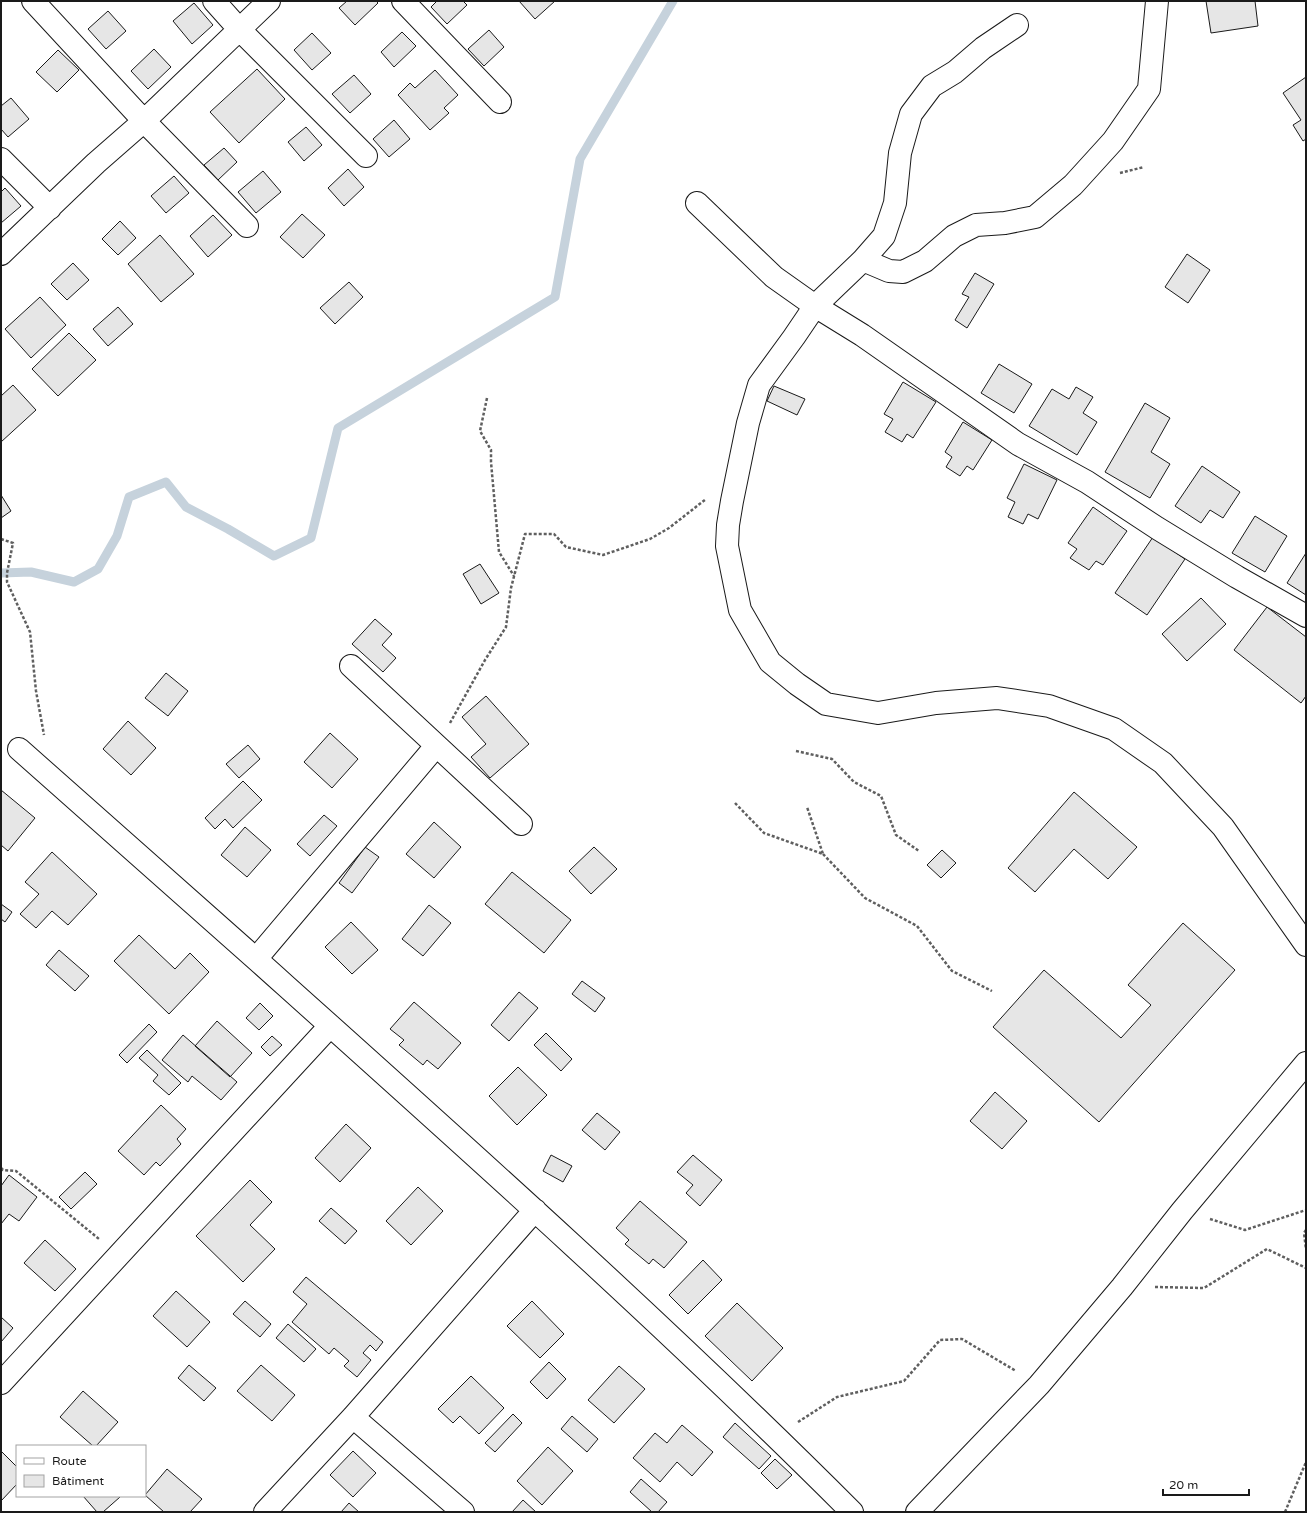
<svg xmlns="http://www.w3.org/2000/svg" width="1307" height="1513" font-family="'Varela Round',sans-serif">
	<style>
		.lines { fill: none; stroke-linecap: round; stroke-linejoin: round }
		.stream { stroke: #c6d2dc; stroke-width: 9 }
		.building { fill: #e6e6e6; stroke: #1a1a1a }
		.minor-casing { stroke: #1a1a1a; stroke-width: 24 }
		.path { stroke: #5f5f5f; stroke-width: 2.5; stroke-dasharray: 3 2; stroke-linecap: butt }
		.minor { stroke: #fff; stroke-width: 22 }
	</style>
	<rect width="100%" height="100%" fill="#fff"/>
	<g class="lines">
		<!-- stream -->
		<path class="stream" d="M1,573L31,572L74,582L98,569L117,536L129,497L166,482L186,507L228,529L274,556L311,538L338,428L555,297L580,159L673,1"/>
	</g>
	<!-- building -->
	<path class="building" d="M347,1H376L378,3L355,25L339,8Z
		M437,1H463L467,5L447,24L431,7Z
		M519,1H555L535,19Z
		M1206,1H1255L1258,26L1211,33Z
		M194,3L213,25L192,44L173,21Z
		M108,11L126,31L106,49L88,29Z
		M489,30L504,47L484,66L468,49Z
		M402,32L416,46L394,67L381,52Z
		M312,33L331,53L312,70L294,50Z
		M154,49L171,67L148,89L131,71Z
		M58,50L79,70L57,92L36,72Z
		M257,69L285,99L239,143L210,112Z
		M435,70L458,95L444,108L449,113L430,130L398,95L410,83L415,88Z
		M354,75L371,94L350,113L332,94Z
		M1306,77V139L1303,141L1293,125L1301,120L1283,93Z
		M11,98L29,119L8,137L1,129V106Z
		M394,120L410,139L389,157L373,139Z
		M306,127L322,145L304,161L288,142Z
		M224,148L237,162L218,180L204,165Z
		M348,169L364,187L344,206L328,188Z
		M263,171L281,192L256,213L238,192Z
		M174,176L189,193L166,213L151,196Z
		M5,188L21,206L1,223V192Z
		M302,214L325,235L303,258L280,237Z
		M213,215L232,235L208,257L190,236Z
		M120,221L136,238L118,255L102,239Z
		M160,235L194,274L161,302L128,264Z
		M1187,254L1210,270L1188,303L1165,287Z
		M73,263L89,280L67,300L51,284Z
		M975,273L994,284L967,328L955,320L969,297L962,294Z
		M349,282L363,297L335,324L320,308Z
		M40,297L66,325L31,358L5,329Z
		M118,307L133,324L108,346L93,329Z
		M69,333L96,360L58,396L32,369Z
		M999,364L1032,384L1014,413L981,393Z
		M903,382L936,402L913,438L907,434L902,442L885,432L893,419L884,414Z
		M13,385L36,410L1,442V396Z
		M774,386L805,399L797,415L767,401Z
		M1076,387L1093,397L1083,413L1097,422L1077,455L1029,426L1052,389L1069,399Z
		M1145,403L1170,418L1151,452L1170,464L1150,498L1105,472Z
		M963,422L992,440L973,470L967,466L960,476L946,467L952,457L945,452Z
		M1024,464L1057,480L1038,519L1028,514L1023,524L1008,517L1015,502L1007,498Z
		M1202,466L1240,492L1223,518L1210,510L1201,523L1175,506Z
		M1,495L11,511L1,518Z
		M1093,507L1127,531L1103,565L1096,561L1089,570L1070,558L1077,549L1068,543Z
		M1255,516L1287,536L1265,572L1232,553Z
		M1153,537L1185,559L1147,615L1115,593Z
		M1306,553V595L1287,583Z
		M480,564L499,593L481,604L463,574Z
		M1201,598L1226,624L1187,661L1162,634Z
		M1267,607L1306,637V696L1301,703L1234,650Z
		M375,619L392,634L382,645L396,658L383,672L352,644Z
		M166,673L188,691L168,716L145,698Z
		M486,696L529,744L490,778L471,757L486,744L462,717Z
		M128,721L156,748L131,775L103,749Z
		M330,733L358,759L332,788L304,762Z
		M248,745L260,759L239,778L226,764Z
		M243,781L262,800L233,828L225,819L215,829L205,818Z
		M1,790L35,818L8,851L1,845Z
		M1074,792L1137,847L1108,879L1074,849L1035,892L1008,868Z
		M324,815L337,826L310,856L297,844Z
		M434,822L461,847L434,878L406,854Z
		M245,827L271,850L247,877L221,855Z
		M365,847L379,857L352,893L339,883Z
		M594,847L617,869L591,894L569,871Z
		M942,850L956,863L941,878L927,865Z
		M52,852L97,894L68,925L52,911L36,928L20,914L39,894L25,882Z
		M512,872L571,920L544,953L485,904Z
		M1,904L12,912L5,922L1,919Z
		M429,905L451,923L423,956L402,939Z
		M351,922L378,950L352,974L325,947Z
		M1183,923L1235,970L1099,1122L993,1027L1044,970L1121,1038L1151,1005L1128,985Z
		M139,935L175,969L190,953L209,972L169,1014L114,961Z
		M59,950L89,976L75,991L46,965Z
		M582,981L605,998L595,1012L572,994Z
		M519,992L538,1008L509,1041L491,1025Z
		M414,1002L461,1043L438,1069L427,1060L423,1065L399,1045L404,1040L390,1029Z
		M260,1003L273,1016L259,1030L246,1018Z
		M217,1021L252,1053L230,1077L195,1046Z
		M149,1024L157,1032L127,1063L119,1055Z
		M546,1033L572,1059L561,1071L534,1045Z
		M183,1035L237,1082L221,1100L192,1076L188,1082L162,1060Z
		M272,1036L282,1045L270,1056L261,1047Z
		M147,1050L181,1083L169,1095L153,1081L158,1075L139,1058Z
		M518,1067L547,1095L517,1125L489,1096Z
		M995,1092L1027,1121L1002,1149L970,1121Z
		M161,1105L186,1129L177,1139L181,1144L160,1166L156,1162L144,1175L118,1151Z
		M597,1113L620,1132L605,1150L582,1130Z
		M346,1124L371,1148L340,1182L315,1158Z
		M551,1155L572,1166L563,1182L543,1171Z
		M693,1155L722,1180L700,1206L686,1193L693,1185L677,1172Z
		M85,1172L97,1184L71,1209L59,1197Z
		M9,1175L37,1197L19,1221L9,1214L1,1224V1186Z
		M250,1180L272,1202L250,1225L275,1249L243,1282L196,1236Z
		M418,1187L443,1211L411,1245L386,1221Z
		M640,1201L687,1242L664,1268L653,1259L649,1264L625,1244L629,1240L616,1228Z
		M331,1208L357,1231L345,1244L319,1221Z
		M45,1240L76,1269L55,1291L24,1263Z
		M703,1260L722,1280L688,1314L669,1295Z
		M306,1277L383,1342L376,1351L370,1345L363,1353L371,1360L357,1377L344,1366L349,1361L334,1348L329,1354L292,1322L307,1304L293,1292Z
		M176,1291L210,1322L187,1347L153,1316Z
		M245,1301L271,1324L260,1337L233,1314Z
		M532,1301L564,1334L540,1358L507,1326Z
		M737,1303L783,1348L752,1381L705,1336Z
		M1,1317L13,1328L1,1342Z
		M288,1324L316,1349L304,1362L276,1338Z
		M549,1362L566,1379L547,1399L530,1382Z
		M189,1365L216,1388L204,1401L178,1378Z
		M261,1365L295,1395L272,1421L237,1391Z
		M619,1366L645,1389L614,1423L588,1400Z
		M471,1376L504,1408L479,1434L460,1416L453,1423L438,1409Z
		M83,1391L118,1422L96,1446H93L60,1417Z
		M513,1414L522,1423L495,1452L485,1443Z
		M572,1416L598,1439L587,1452L561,1429Z
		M735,1423L771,1456L759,1469L723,1437Z
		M682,1425L713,1452L692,1476L677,1462L660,1482L633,1458L655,1433L667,1443Z
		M548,1447L573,1471L542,1505L517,1481Z
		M1,1451L17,1467V1484L1,1501Z
		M353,1451L376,1473L353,1497L330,1475Z
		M775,1459L792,1475L777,1489L761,1473Z
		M167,1469L202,1499L190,1512H164L145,1495Z
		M641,1479L667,1502L658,1512H652L630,1492Z
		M83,1496H120V1497L103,1512H97Z
		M523,1500L536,1512H512Z
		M349,1503L359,1512H341Z"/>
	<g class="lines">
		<defs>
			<path id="minor" d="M33,1L144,121L247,226
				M214,1L239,29L366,156
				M403,1L500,102
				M1017,25L983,48L955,72L932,86L911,114L900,153L895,203L884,236L863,260L815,306L794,337L759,385L748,423L732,501L728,525L727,546L740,610L770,662L797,684L826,704L878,713L936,703L997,698L1049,706L1114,729L1163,763L1223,827L1306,945
				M1,159L50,208
				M697,203L774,277L815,306L862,335L1018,444L1087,482L1157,528L1237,577L1306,616
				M1,254L96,163L144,121L269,1
				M863,260L889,271L903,272L925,261L954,236L976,225L1005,223L1035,217L1073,185L1113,141L1149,89L1157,1
				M351,666L521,824
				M19,749C98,820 178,889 257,960C459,1141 661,1321 852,1512
				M256,959L436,746
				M1,1383L330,1026
				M353,1417L463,1512
				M265,1512L353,1417L535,1210
				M917,1512L1039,1385L1122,1287L1182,1211L1306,1063"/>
		</defs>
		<!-- minor casing -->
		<use href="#minor" class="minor-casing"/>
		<!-- path -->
		<path class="path" d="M1120,173L1144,167
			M487,398L480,431L491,450V462L499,552L514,576
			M1,539L13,543L7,573V582L30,632L36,691L44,735
			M450,723L485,660L506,627L511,588L525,534H554L566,547L603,555L650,539L669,528L706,499
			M796,751L832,759L854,782L881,796L896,835L919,851
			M735,803L764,833L823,854L807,807
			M823,854L865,898L917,926L952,971L992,991
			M1,1168L3,1170L16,1171L99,1239
			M1210,1219L1245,1230L1306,1210
			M1306,1230L1304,1233L1306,1249
			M1155,1287L1204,1288L1267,1249L1306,1268
			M798,1422L837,1397L904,1381L940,1340L962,1339L1016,1371
			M1285,1512L1306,1462"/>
		<!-- minor -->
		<use href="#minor" class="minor"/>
	</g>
	<!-- border -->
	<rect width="1307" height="1513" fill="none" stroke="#1a1a1a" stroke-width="4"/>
	<!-- legend -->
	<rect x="16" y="1445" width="130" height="52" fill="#ffffff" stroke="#a3a3a3"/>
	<rect x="24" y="1458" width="20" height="6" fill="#ffffff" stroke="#a3a3a3"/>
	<text x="52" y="1465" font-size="12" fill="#1a1a1a">Route</text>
	<rect x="24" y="1475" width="20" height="12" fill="#e6e6e6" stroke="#a3a3a3"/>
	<text x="52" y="1485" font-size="12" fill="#1a1a1a">Bâtiment</text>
	<!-- scale -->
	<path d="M1163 1489v6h86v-6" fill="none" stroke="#1a1a1a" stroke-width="2"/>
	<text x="1169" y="1489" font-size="12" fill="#1a1a1a" stroke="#ffffff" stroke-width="3" paint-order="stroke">20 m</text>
</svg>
